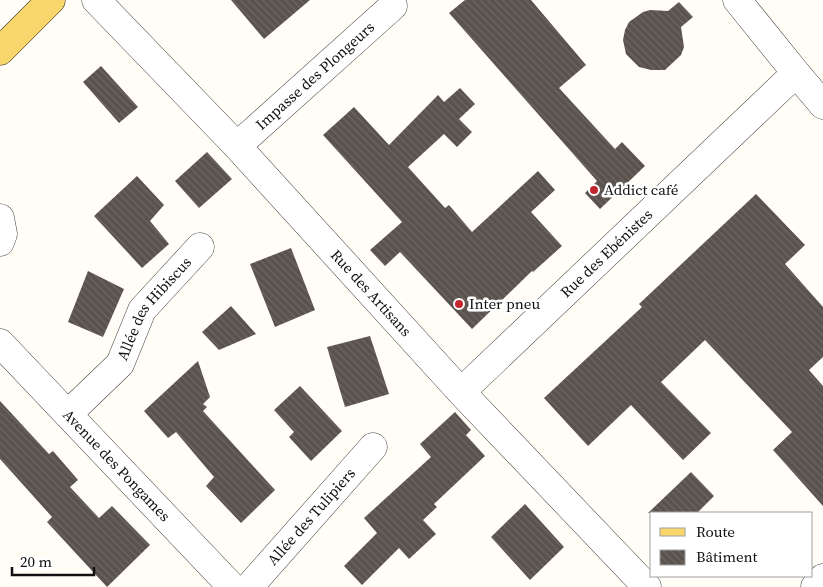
<svg xmlns="http://www.w3.org/2000/svg" width="823" height="587" font-family="'Source Serif 4',serif">
	<style>
		.building { fill: url(#building-back-hatch) }
		.lines { fill: none; stroke-linecap: round; stroke-linejoin: round }
		.minor-casing { stroke: #444; stroke-width: 29 }
		.major-casing { stroke: #222; stroke-width: 29 }
		.minor { stroke: #fff; stroke-width: 28 }
		.major { stroke: #f9d66b; stroke-width: 28 }
		.poi-dot { fill: #c4262e; stroke: #fff; stroke-width: 2 }
		.labels { text-anchor: middle; stroke-width: 5; stroke-linejoin: round; paint-order: stroke }
		.street-label { font-size: 15px; fill: #111; stroke: #fff }
		.poi-label { font-size: 15px; fill: #111; stroke: #fff; text-anchor: start }
	</style>
	<defs>
		<pattern id="building-back-hatch" width="6" height="6" patternUnits="userSpaceOnUse" patternTransform="scale(1.25)"><rect width="6" height="6" fill="#5a524d"/><path d="M-1 5l2 2M0 0l6 6M5-1l2 2" fill="none" stroke="#6d6662"/></pattern>
	</defs>
	<rect width="100%" height="100%" fill="#fffdf5"/>
	<!-- building -->
	<path class="building" d="M231,0H310L264,39Z
		M465,0H531L586,65L559,88L615,149L622,142L645,166L600,209L585,193L597,181L449,13Z
		M679,2L693,17L681,27L684,47L681,55L665,70H651L639,67L626,54L623,40L625,30L629,22L643,12L650,10L668,11Z
		M101,66L138,107L119,123L83,82Z
		M460,88L475,104L459,119L472,132L457,147L444,134L408,167L445,208L449,205L472,232L538,171L555,190L531,212L562,246L533,272L532,271L472,329L400,252L385,266L370,250L402,222L323,135L354,107L389,145L438,95L444,102Z
		M207,152L232,179L199,208L175,181Z
		M137,176L164,205L150,221L169,244L142,268L94,216Z
		M756,194L805,245L785,264L823,307V357L809,370L823,386V506L773,450L792,432L705,340L661,382L711,433L683,460L631,405L588,446L544,398L642,307L639,304Z
		M291,248L315,310L275,327L250,264Z
		M88,271L124,289L103,337L68,322Z
		M231,306L256,334L219,350L202,332Z
		M370,336L389,394L345,407L327,347Z
		M198,361L210,397L203,404L207,407L203,411L275,490L241,523L206,486L214,477L176,432L168,438L144,411Z
		M300,386L342,431L311,461L289,437L294,432L274,410Z
		M0,401L49,454L53,451L78,480L70,487L99,518L112,506L150,545L107,587L47,522L52,517L0,459Z
		M455,412L471,430L466,435L485,456L434,504L437,507L423,520L436,534L409,559L399,548L362,585L344,566L377,533L364,518L431,457L420,444Z
		M691,472L714,496L697,513H648Z
		M525,504L564,547L530,580L491,537Z"/>
	<g class="lines">
		<defs>
			<g id="minor">
				<path id="s1" d="M96,0L237,146L461,392L647,587"/>
				<path d="M737,0L796,73L823,105"/>
				<path id="s2" d="M237,146L393,6"/>
				<path d="M0,218L3,234L0,242"/>
				<path id="s3" d="M0,343L232,587"/>
				<path id="s4" d="M461,392L796,73"/>
				<path id="s5" d="M68,414L120,364L142,310L200,247"/>
				<path id="s6" d="M249,587L373,447"/>
				<path d="M815,587L823,578"/>
			</g>
			<path id="major" d="M0,51L51,0"/>
		</defs>
		<!-- minor casing -->
		<use href="#minor" class="minor-casing"/>
		<!-- major casing -->
		<use href="#major" class="major-casing"/>
		<!-- minor -->
		<use href="#minor" class="minor"/>
		<!-- major -->
		<use href="#major" class="major"/>
	</g>
	<!-- markers -->
	<g class="poi-dot">
		<circle cx="594" cy="190" r="5"/>
		<circle cx="459" cy="304" r="5"/>
	</g>
	<g class="labels">
		<!-- street labels -->
		<g class="street-label">
			<text dy="5" stroke="none"><textPath href="#s2" startOffset="105">Impasse des Plongeurs</textPath></text>
			<text dy="5" stroke="none"><textPath href="#s4" startOffset="201">Rue des Ebénistes</textPath></text>
			<text dy="5" stroke="none"><textPath href="#s1" startOffset="402">Rue des Artisans</textPath></text>
			<text dy="5" stroke="none"><textPath href="#s5" startOffset="138">Allée des Hibiscus</textPath></text>
			<text dy="5" stroke="none"><textPath href="#s3" startOffset="169">Avenue des Pongames</textPath></text>
			<text dy="5" stroke="none"><textPath href="#s6" startOffset="94">Allée des Tulipiers</textPath></text>
		</g>
		<!-- poi labels -->
		<g class="poi-label">
			<text x="604" y="195">Addict café</text>
			<text x="469" y="309">Inter pneu</text>
		</g>
	</g>
	<!-- legend -->
	<rect x="650" y="512" width="162" height="65" fill="#ffffff" stroke="#a0a0a0"/>
	<rect x="660" y="528" width="25" height="8" fill="#f9d66b" stroke="#a0a0a0"/>
	<text x="696" y="537" font-size="15" fill="#111111">Route</text>
	<rect x="660" y="550" width="25" height="15" fill="url(#building-back-hatch)" stroke="#a0a0a0"/>
	<text x="696" y="562" font-size="15" fill="#111111">Bâtiment</text>
	<!-- scale -->
	<path d="M12 567v8h82v-8" fill="none" stroke="#111111" stroke-width="2.5"/>
	<text x="20" y="567" font-size="15" fill="#111111" stroke="#ffffff" stroke-width="4" paint-order="stroke">20 m</text>
</svg>
